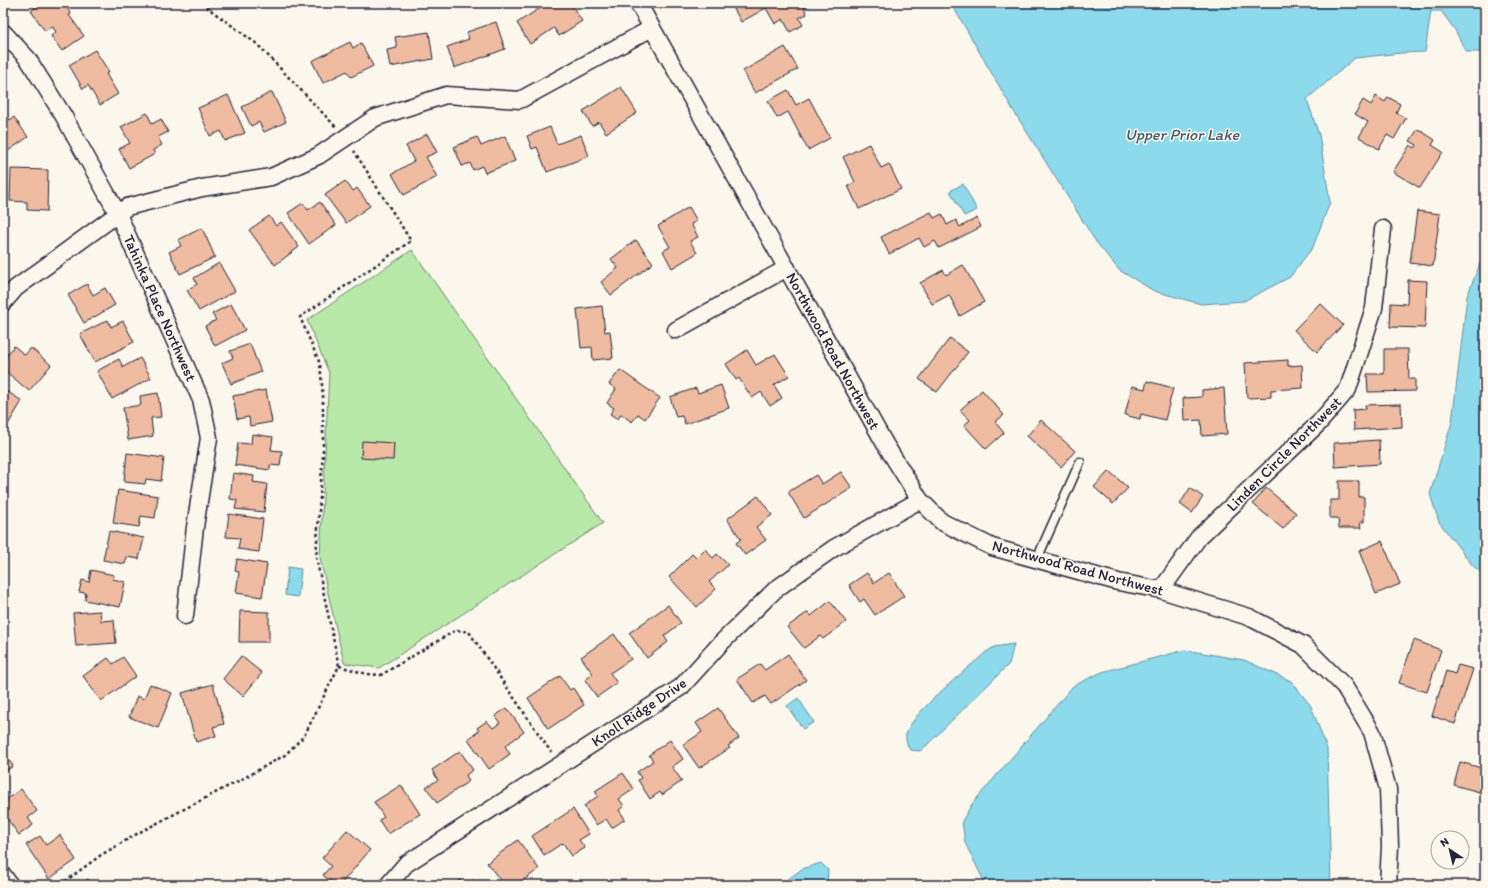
<svg xmlns="http://www.w3.org/2000/svg" width="1488" height="888" font-family="Itim,sans-serif">
	<style>
		.green { fill: #b8e9a9; stroke: #6d8672 }
		.water { fill: #8cdaeb; stroke: #6290a5 }
		.building { fill: #f0bca1; stroke: #22223b }
		.lines { fill: none; stroke-linecap: round; stroke-linejoin: round }
		.service-casing { stroke: #22223b; stroke-width: 11 }
		.minor-casing { stroke: #22223b; stroke-width: 19 }
		.path { stroke: #22223b; stroke-width: 2.5; stroke-dasharray: 3 3; stroke-linecap: butt }
		.service { stroke: #fbf7ec; stroke-width: 8 }
		.minor { stroke: #fbf7ec; stroke-width: 16 }
		.labels { text-anchor: middle; stroke-width: 3; stroke-linejoin: round; paint-order: stroke }
		.street-label { font-size: 15px; fill: #22223b; stroke: #fbf7ec }
		.water-label { font-size: 16px; font-style: italic; fill: #425970; stroke: #fbf7ec }
	</style>
	<rect width="100%" height="100%" fill="#fbf7ec"/>
	<filter id="ink" filterUnits="userSpaceOnUse"><feTurbulence type="fractalNoise" baseFrequency=".025" numOctaves="2"/><feDisplacementMap in="SourceGraphic" scale="8" xChannelSelector="R" yChannelSelector="G"/><feConvolveMatrix kernelMatrix="1 2 1 2 8 2 1 2 1" color-interpolation-filters="sRGB"/></filter>
	<g filter="url(#ink)">
		<!-- green -->
		<path class="green" d="M412,250L603,523L379,668L344,663L320,558L329,373L307,320Z"/>
		<!-- water -->
		<path class="water" d="M951,3H1485V55L1480,52H1466L1455,30L1441,11H1431L1425,52L1401,53L1355,58L1307,99L1319,135L1330,202L1313,247L1290,277L1244,301L1201,304L1154,291L1119,270L1096,242L1013,110Z
			M963,184L977,210L964,216L950,191Z
			M1485,251V575L1473,566L1439,522L1430,494L1452,422L1467,296Z
			M288,567L301,569L298,597L285,595Z
			M1014,644L1009,664L928,744L920,751L910,750C906,743 904,737 908,729C920,706 965,671 986,652L994,647Z
			M1185,650L1244,660L1291,681L1311,706L1327,749L1331,885H986L965,843L962,821L972,804L1073,686L1102,672Z
			M798,698L814,722L803,729L787,706Z
			M821,863L828,870L827,885H780L802,869Z"/>
		<!-- building -->
		<path class="building" d="M42,3H64L71,14L69,15L84,36L62,51L51,36L56,32L52,26L45,31L31,11Z
			M548,3H570L582,21L559,36L554,28L530,44L517,23Z
			M741,3H813L804,8L807,14L799,18L803,25L790,32L783,19L775,24L766,8L741,22L733,7Z
			M496,22L505,49L454,68L447,47L469,39L467,32Z
			M429,32L433,59L390,67L387,50L397,48L395,37Z
			M350,42L353,48L361,43L373,66L351,77L347,71L323,83L312,61Z
			M785,47L798,69L755,93L743,71Z
			M95,50L109,72L106,74L118,94L100,105L88,85L83,89L69,65Z
			M621,87L637,113L606,133L599,122L592,126L583,111Z
			M788,90L796,105L809,98L830,138L808,150L788,112L777,118L768,101Z
			M272,92L286,122L264,132L259,122L251,126L242,107Z
			M228,95L245,133L225,141L221,131L210,136L198,108Z
			M1376,96L1385,102L1388,97L1400,104L1396,113L1406,118L1394,139L1387,135L1379,149L1359,137L1368,122L1355,114L1363,100L1371,105Z
			M3,110L10,120L14,117L28,137L8,151L3,143Z
			M147,113L152,124L161,119L168,132L158,137L162,145L153,150L155,154L129,168L119,149L130,143L121,127Z
			M550,127L557,144L581,135L589,156L547,172L537,147L532,149L527,136Z
			M1418,129L1435,140L1432,145L1443,152L1420,188L1393,172L1410,145L1415,148L1417,145L1410,141Z
			M427,134L437,152L426,157L437,177L404,195L392,174L414,161L406,146Z
			M505,136L515,161L485,173L482,166L473,170L470,163L462,166L454,147L477,137L481,146Z
			M869,144L881,168L889,164L901,189L859,209L848,186L855,182L843,157Z
			M11,169L48,170L47,211L27,210V202L10,201Z
			M345,181L353,191L357,188L370,206L346,223L325,195Z
			M320,202L336,225L309,244L288,213L303,203L308,210Z
			M689,207L697,221L691,224L698,237L690,241L697,253L672,268L663,251L670,247L658,226Z
			M1417,211L1440,214L1433,266L1410,263Z
			M931,212L934,218L942,214L947,225L956,220L960,227L977,218L981,227L939,248L935,241L924,247L919,238L889,254L881,237Z
			M269,216L276,226L281,222L299,247L275,265L249,230Z
			M202,228L215,257L180,274L169,252L181,246L178,240Z
			M636,240L653,263L611,295L601,282L618,268L611,259Z
			M219,263L235,291L199,311L187,290L197,284L194,278Z
			M963,265L984,302L960,316L949,295L932,304L920,283L943,270L946,275Z
			M1408,280L1427,281L1425,328L1390,327L1391,303L1407,304Z
			M87,284L93,295L105,288L115,305L84,323L68,295Z
			M1320,303L1343,325L1317,352L1294,330Z
			M231,304L245,330L215,346L205,326L216,320L212,314Z
			M602,306L605,332L610,331L613,358L593,360L592,347L581,348L577,309Z
			M108,320L111,327L123,321L134,342L95,362L80,334Z
			M950,338L968,352L937,392L919,379Z
			M250,344L261,372L231,384L222,363L233,358L230,351Z
			M14,346L25,355L31,348L51,365L29,391L3,369V360Z
			M1384,349H1408L1409,379H1415V391L1368,392L1367,374H1384Z
			M747,350L756,365L775,354L789,376L774,385L782,398L770,406L761,392L752,398L739,378L736,380L726,364Z
			M140,358L151,378L112,399L97,371L119,359L123,367Z
			M1288,360V366L1302,365L1303,388L1271,390V397L1247,398L1245,363Z
			M620,370L660,398L645,419L638,414L632,422L621,414L618,419L610,414L614,408L607,403L616,389L609,384Z
			M1147,381L1173,388L1165,420L1141,414L1140,419L1125,415L1132,386L1145,389Z
			M721,385L729,408L685,424L682,416L676,417L670,397L696,388L698,393Z
			M1224,388L1227,434L1202,436L1201,420L1184,421L1183,398L1202,397V390Z
			M3,389L22,401L6,428L3,426Z
			M266,390L272,422L250,426L249,417L237,419L233,396Z
			M982,390L1004,415L995,422L1004,433L986,449L964,425L970,420L960,410Z
			M158,393L161,417L151,418L153,436L128,440L123,408L141,405L140,396Z
			M1401,404L1402,427L1354,430L1353,410L1366,409L1365,405Z
			M1041,420L1075,451L1061,467L1027,436Z
			M252,434L273,437L271,450L282,451L280,466L270,465V470L235,465L238,443L251,444Z
			M1379,440L1380,464L1335,467L1334,443Z
			M362,441L394,443L393,460L361,458Z
			M127,453L164,458L161,481L146,479L145,484L124,482Z
			M1109,471L1128,488L1113,504L1094,487Z
			M841,472L852,488L804,518L788,492L816,475L822,484Z
			M233,473L254,476L253,482L267,484L264,512L235,509L237,500L230,499Z
			M1339,481H1359V497H1364V522H1360L1361,528H1339L1338,518H1330V500H1339Z
			M1190,488L1203,497L1192,513L1180,504Z
			M1266,488L1296,513L1283,529L1253,504Z
			M118,490L158,496L155,518L141,516L139,527L113,523Z
			M758,496L772,515L756,527L766,540L745,555L736,543L741,539L727,519Z
			M229,514L263,519L259,552L238,549L240,538L226,537Z
			M109,531L144,538L139,559L127,557L125,564L103,560Z
			M1382,541L1400,584L1376,594L1359,551Z
			M705,549L713,558L717,554L728,565L709,582L716,589L697,607L669,577L692,554L696,558Z
			M237,559L267,564L262,597L236,593L239,572L235,571Z
			M91,570L114,575L113,579L125,582L120,607L85,600L86,593L79,592L82,580L89,582Z
			M867,573L874,583L889,573L904,596L875,615L864,599L860,602L849,585Z
			M830,601L846,622L823,639L820,636L804,648L787,627L808,612L811,616Z
			M668,605L681,623L664,636L668,642L647,658L629,633Z
			M100,611L101,621L114,620L116,643L76,646L73,613Z
			M240,611L269,612V642H239Z
			M614,634L631,659L610,673L617,683L597,697L585,680L593,674L581,657Z
			M1414,640L1441,650L1427,692L1399,683Z
			M788,654L806,680L771,704L765,696L753,703L737,679L760,664L765,670Z
			M241,656L262,673L243,696L223,679Z
			M123,657L136,676L101,701L83,676L108,658L113,664Z
			M1458,665L1473,669L1455,724L1432,716L1446,671L1455,674Z
			M560,676L570,690L573,688L584,705L548,729L528,698Z
			M150,684L172,693L158,728L129,717L137,696L144,699Z
			M213,684L224,724L213,727L216,736L196,742L182,693Z
			M507,708L524,732L505,746L510,754L489,769L468,739L479,731L477,728L487,721L493,728L500,723L495,716Z
			M718,708L739,738L728,746L730,748L699,768L683,745L702,732L696,723Z
			M670,740L683,759L672,767L682,781L662,795L660,792L650,799L638,780L641,778L637,772L653,761L649,755Z
			M460,751L473,770L466,775L469,781L437,803L426,787L438,780L432,770Z
			M3,752L13,766L3,773Z
			M1460,762L1485,769V803L1481,802L1483,793L1454,785Z
			M623,773L634,789L619,799L624,806L619,810L625,819L612,828L606,819L596,825L584,806L598,796L595,791Z
			M401,785L420,814L388,834L379,820L384,817L374,802Z
			M21,789L37,811L28,818L33,825L19,835L3,813V802Z
			M573,809L589,834L579,840L585,848L572,856L563,843L544,855L532,836Z
			M347,830L370,850L340,885H334L323,875L331,866L322,858Z
			M60,835L76,860L49,879L26,845L40,836L46,845Z
			M518,840L539,869L517,885H504L487,863Z
			M88,879L92,885H78Z
			M460,880L463,885H453Z
			M473,880L477,885H466Z"/>
		<g class="lines">
			<defs>
				<path id="service" d="M1037,559L1080,462"/>
				<path id="minor" d="M638,3L885,444L920,500L942,522L992,547L1118,582L1161,590L1249,617L1303,645L1344,686L1372,732L1388,789L1390,846L1388,885
					M3,32L28,59L63,115L118,214L201,400L209,438L195,527L185,616
					M3,303L16,288L127,207L202,188L271,177L318,156L375,118L446,95L520,100L652,28
					M676,330L787,268
					M1161,590L1199,537L1319,423L1348,389L1374,308L1383,229
					M3,875L10,885
					M388,885L406,864L681,687L721,643L776,589L834,548L920,500"/>
			</defs>
			<!-- service casing -->
			<use href="#service" class="service-casing"/>
			<!-- minor casing -->
			<use href="#minor" class="minor-casing"/>
			<!-- path -->
			<path class="path" d="M201,3L257,44L336,127
				M339,666L367,674L381,675L456,630L469,632L551,752
				M60,885L101,855L142,831L244,778L285,755L304,736L339,666L316,557L323,452V396L320,364L300,317L411,241L354,151"/>
			<!-- service -->
			<use href="#service" class="service"/>
			<!-- minor -->
			<use href="#minor" class="minor"/>
		</g>
	</g>
	<g class="labels">
		<!-- street labels -->
		<g class="street-label">
			<text transform="translate(160 308) rotate(66)" y="5">Tahinka Place Northwest</text>
			<text transform="translate(833 351) rotate(61)" y="5">Northwood Road Northwest</text>
			<text transform="translate(1284 454) rotate(-45)" y="5">Linden Circle Northwest</text>
			<text transform="translate(1078 568) rotate(15)" y="5">Northwood Road Northwest</text>
			<text transform="translate(639 712) rotate(-34)" y="5">Knoll Ridge Drive</text>
		</g>
		<!-- water labels -->
		<g class="water-label">
			<text x="1182" y="140">Upper Prior Lake</text>
		</g>
	</g>
	<!-- margin -->
	<rect width="1488" height="888" fill="none" stroke="#fbf7ec" stroke-width="16"/>
	<rect x="8" y="8" width="1472" height="872" fill="none" stroke="#22223b" stroke-width="1.5" filter="url(#ink)"/>
	<!-- north arrow -->
	<g transform="translate(1450 850) rotate(325)"><circle r="19" fill="#fbf7ec" stroke="#a4a2a5"/>
	<path d="M0-3L7 15L0 10L-7 15Z" fill="#22223b"/>
	<text y="-6" font-size="11" font-weight="bold" text-anchor="middle" fill="#22223b">N</text>
	</g>
</svg>
